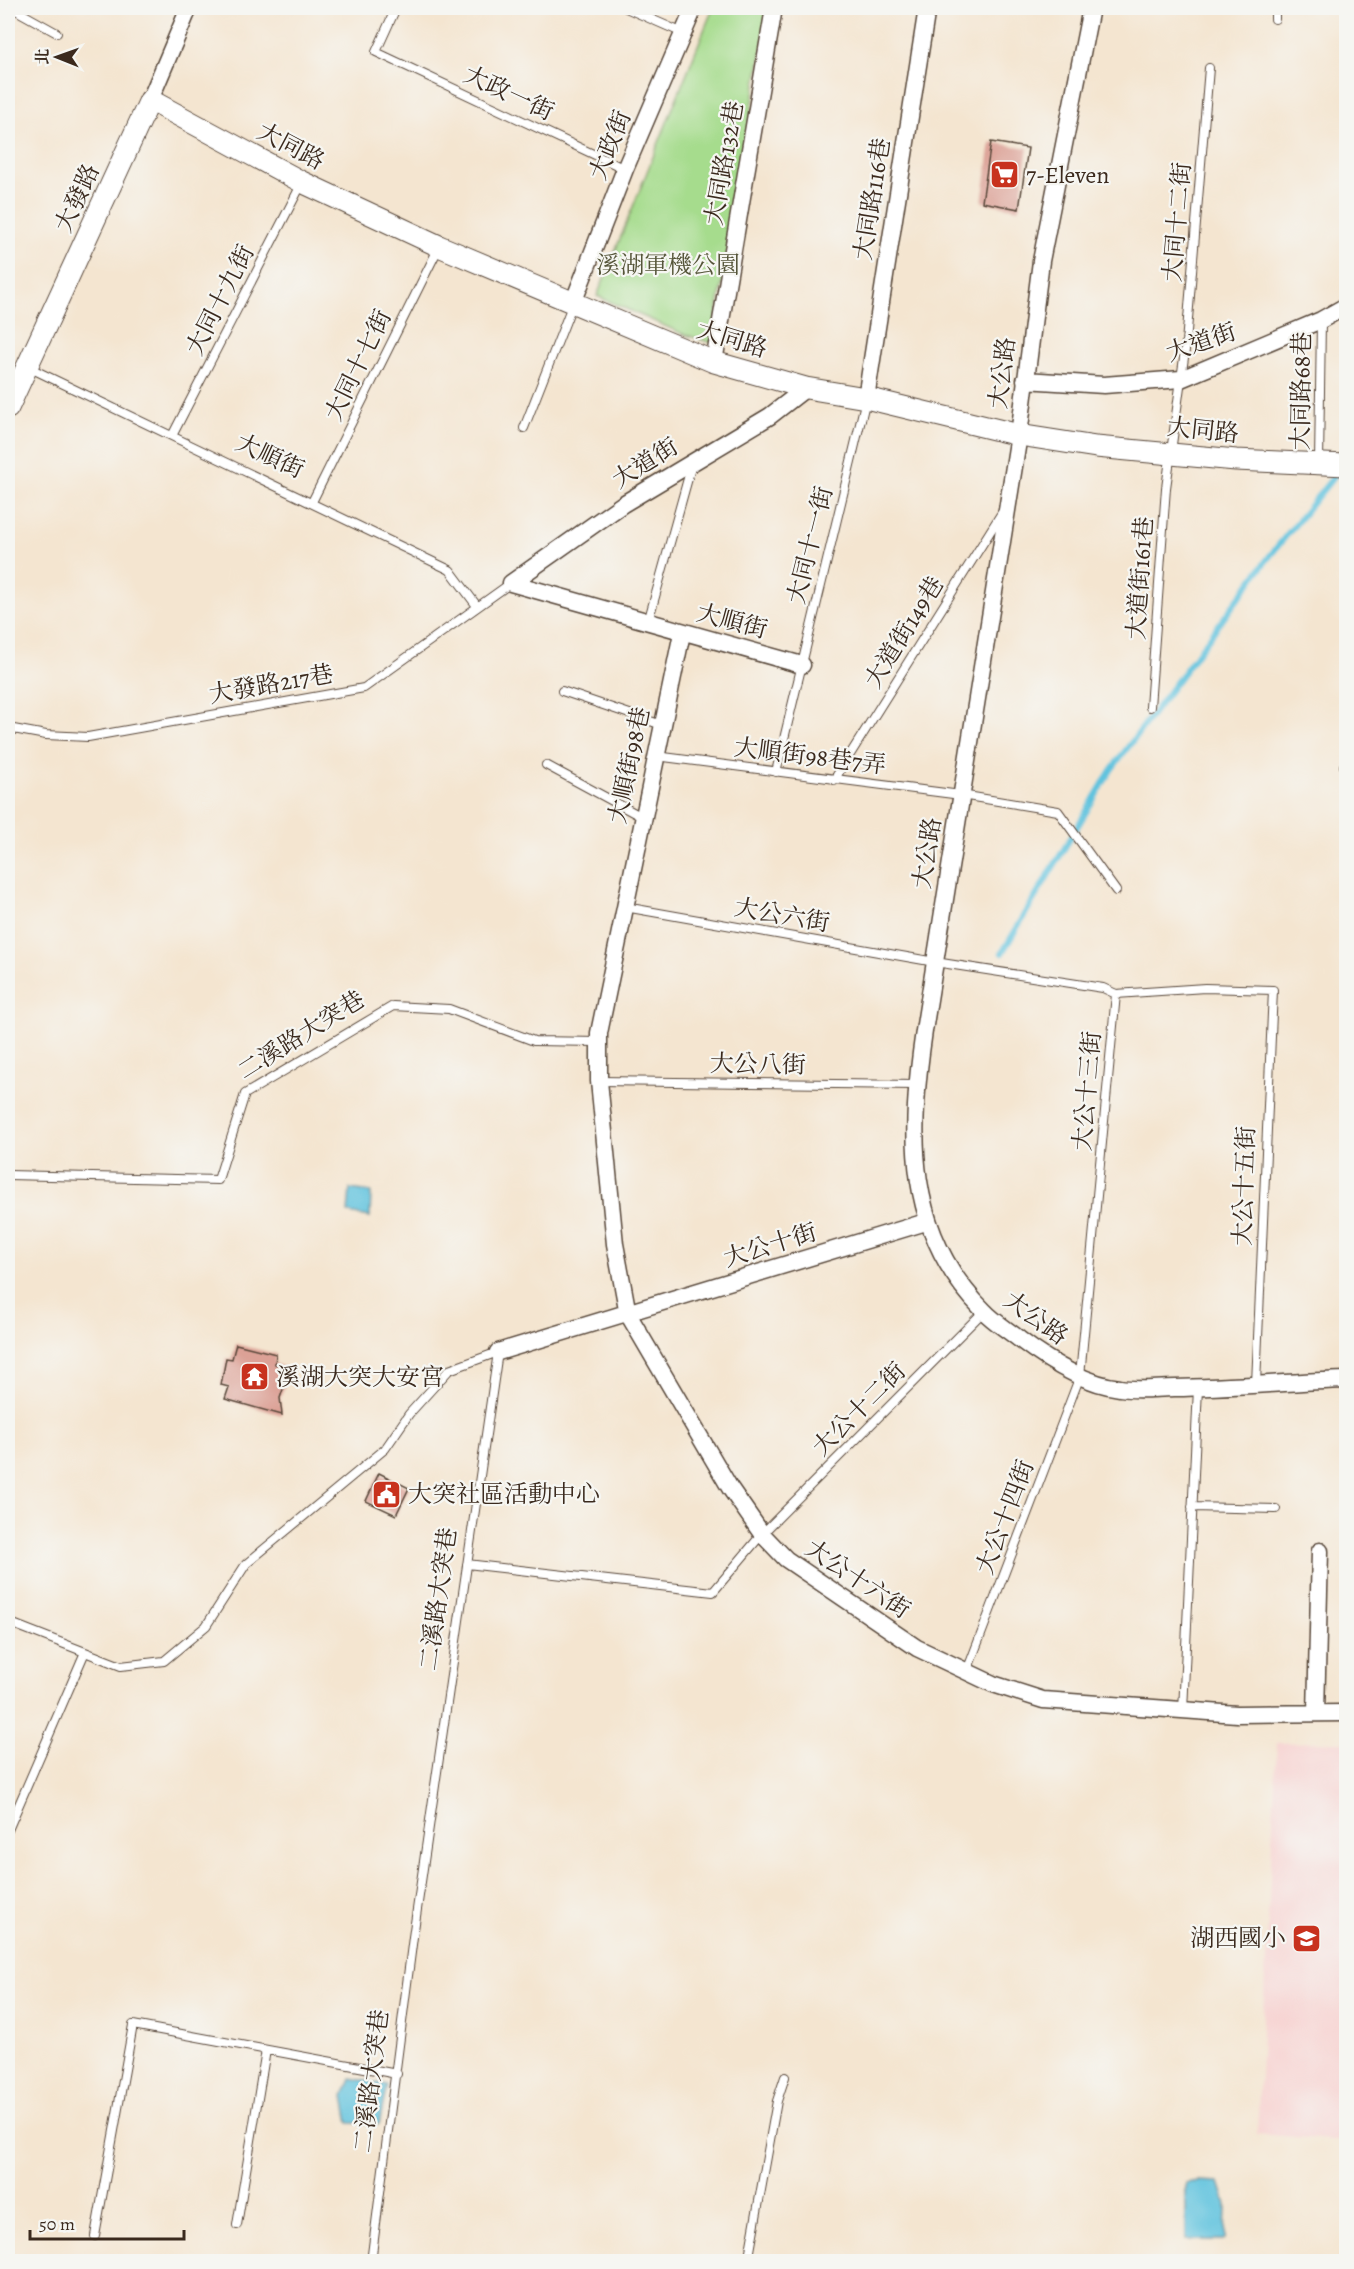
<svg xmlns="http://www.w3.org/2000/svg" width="1354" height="2269" font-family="Alegreya,'Noto Serif TC',serif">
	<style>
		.built { fill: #f7d0cf }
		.green { fill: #a6dc8d; stroke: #708356; stroke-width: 1.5 }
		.water { fill: #60c3de; stroke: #4e767e; stroke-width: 1.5 }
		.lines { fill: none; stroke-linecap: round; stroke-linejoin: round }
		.stream { stroke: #60c3de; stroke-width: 6 }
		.building { fill: #dca196 }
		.service-casing { stroke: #574639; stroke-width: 10 }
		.minor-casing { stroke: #574639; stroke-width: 19 }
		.tertiary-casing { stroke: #574639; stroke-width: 23 }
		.service { stroke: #fff; stroke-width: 8 }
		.minor { stroke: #fff; stroke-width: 16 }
		.tertiary { stroke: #fff; stroke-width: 21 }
		.labels { text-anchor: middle; stroke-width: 4.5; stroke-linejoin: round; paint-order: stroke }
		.street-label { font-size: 24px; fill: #3b2a1e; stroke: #f6f6f2 }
		.poi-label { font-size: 24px; fill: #3b2a1e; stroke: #f6f6f2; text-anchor: start }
		.park-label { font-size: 24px; fill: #56563a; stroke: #f6f6f2 }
	</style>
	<rect width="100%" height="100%" fill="#f6f6f2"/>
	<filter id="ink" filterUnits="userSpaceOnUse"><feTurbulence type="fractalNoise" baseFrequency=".0167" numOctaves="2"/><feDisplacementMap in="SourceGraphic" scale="12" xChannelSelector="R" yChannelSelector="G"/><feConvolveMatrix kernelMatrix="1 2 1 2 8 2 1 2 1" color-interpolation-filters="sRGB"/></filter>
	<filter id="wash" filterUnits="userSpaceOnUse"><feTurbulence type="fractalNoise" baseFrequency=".008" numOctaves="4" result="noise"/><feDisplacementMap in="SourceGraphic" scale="24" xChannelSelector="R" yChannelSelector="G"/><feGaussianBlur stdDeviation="1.35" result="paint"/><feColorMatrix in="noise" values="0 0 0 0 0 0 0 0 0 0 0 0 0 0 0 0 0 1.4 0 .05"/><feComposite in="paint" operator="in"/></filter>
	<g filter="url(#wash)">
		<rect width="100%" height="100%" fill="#f4e5d0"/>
		<!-- built -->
		<path class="built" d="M1346,1742V2141L1257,2134L1277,1743Z"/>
		<!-- green -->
		<path class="green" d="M713,8H769L712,343L683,334L597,296Z"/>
		<!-- water -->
		<path class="water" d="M350,1189L371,1192L370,1217L348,1213Z
			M351,2078L387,2085L379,2124L349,2123L344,2096Z
			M1199,2181L1219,2182L1226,2204L1225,2240H1186V2183Z"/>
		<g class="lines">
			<!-- stream -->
			<path class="stream" d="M1002,953L1111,770L1269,557L1339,470"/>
		</g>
		<g id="blocks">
			<!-- building -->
			<path class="building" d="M991,142L1028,148L1019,209L982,202Z
				M236,1344L276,1354L275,1364L290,1369L280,1398L282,1415L225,1399L229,1387L221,1385L226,1358L232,1359Z
				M379,1473L409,1488L396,1515L366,1501Z"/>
		</g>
	</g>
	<g filter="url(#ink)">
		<use href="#blocks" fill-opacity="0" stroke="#574639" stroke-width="1.5"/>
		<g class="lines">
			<defs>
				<path id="service" d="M12,8L57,33
					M396,8L376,52L625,169
					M626,8L683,33
					M1275,19V8
					M28,367L450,570L477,606
					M524,428L573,303
					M172,436L302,183
					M1319,463L1321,320
					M312,502L439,247
					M648,622L692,464
					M562,691L662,725
					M1150,707L1166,488L1186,343L1209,68
					M8,728L46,735L88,737L364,688L511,583
					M656,756L961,795L1058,811L1116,891
					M546,765L642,817
					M1344,766L1346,761
					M776,772L866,399
					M834,780L1003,511
					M625,907L935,962L1103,988L1116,994L1080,1376L967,1671
					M1116,994L1205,988L1273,990L1256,1384
					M599,1081L916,1085
					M8,1175L218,1180L245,1094L393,1006L449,1009L534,1041L599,1042
					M1192,1507L1276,1509
					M467,1564L713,1592L762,1534L984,1311
					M8,1622L121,1666L164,1661L206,1626L246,1564L385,1449L409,1414L449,1370L498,1352L413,1937L371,2262
					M1183,1711L1198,1388
					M8,1830L85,1652
					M237,2225L266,2050
					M95,2236L133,2025L397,2074
					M748,2262L777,2101L785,2077"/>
				<path id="minor" d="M1091,8L1041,261L1019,435L924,1031C909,1133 905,1232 984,1311C994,1322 1008,1330 1019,1339C1048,1361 1084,1384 1120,1388C1138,1391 1157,1388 1175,1388C1232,1387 1289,1382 1346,1380
					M150,100L189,8
					M573,303L625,169L694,8
					M714,362L774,8
					M1025,380L1104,385L1181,379L1321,320L1346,306
					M866,398L927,8
					M511,583L623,504L770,416L806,388
					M511,583L802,665
					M682,633L599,1033V1081L615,1244L628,1314L730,1488L762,1534L786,1559L917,1648L993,1684L1043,1700L1237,1714L1346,1713
					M498,1352L926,1222
					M1316,1713L1320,1551"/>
				<path id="tertiary" d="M8,408L150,100L302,182L439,246L714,362L806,388L866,398L1019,435L1096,447L1236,460L1346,465"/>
			</defs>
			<!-- service casing -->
			<use href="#service" class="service-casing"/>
			<!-- minor casing -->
			<use href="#minor" class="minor-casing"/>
			<!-- tertiary casing -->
			<use href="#tertiary" class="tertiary-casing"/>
			<!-- service -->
			<use href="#service" class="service"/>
			<!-- minor -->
			<use href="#minor" class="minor"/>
			<!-- tertiary -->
			<use href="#tertiary" class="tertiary"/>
		</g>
	</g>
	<!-- icons -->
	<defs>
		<symbol id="supermarket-square" viewBox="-11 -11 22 22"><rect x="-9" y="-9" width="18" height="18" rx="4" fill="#c8321e" stroke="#f6f6f2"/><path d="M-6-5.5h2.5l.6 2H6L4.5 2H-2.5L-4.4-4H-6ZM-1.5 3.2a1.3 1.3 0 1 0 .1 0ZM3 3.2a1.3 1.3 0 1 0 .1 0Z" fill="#fff"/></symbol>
		<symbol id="temple-square" viewBox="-11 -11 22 22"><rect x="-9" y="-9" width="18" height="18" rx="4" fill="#c8321e" stroke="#f6f6f2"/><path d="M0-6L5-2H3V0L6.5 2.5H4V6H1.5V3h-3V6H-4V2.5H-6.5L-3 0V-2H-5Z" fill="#fff"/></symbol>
		<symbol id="civic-square" viewBox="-11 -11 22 22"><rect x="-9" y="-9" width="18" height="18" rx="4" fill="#c8321e" stroke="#f6f6f2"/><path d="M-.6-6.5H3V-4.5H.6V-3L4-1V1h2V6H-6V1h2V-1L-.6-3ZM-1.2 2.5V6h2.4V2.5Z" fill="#fff"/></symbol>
		<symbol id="school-square" viewBox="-11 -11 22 22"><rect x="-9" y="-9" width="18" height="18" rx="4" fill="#c8321e" stroke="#f6f6f2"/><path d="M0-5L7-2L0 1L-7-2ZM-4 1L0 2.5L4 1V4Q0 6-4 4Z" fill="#fff"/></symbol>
	</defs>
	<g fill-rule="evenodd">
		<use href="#supermarket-square" x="988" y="158" width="33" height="33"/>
		<use href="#temple-square" x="238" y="1360" width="33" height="33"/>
		<use href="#civic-square" x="370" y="1478" width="33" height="33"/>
		<use href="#school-square" x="1290" y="1922" width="33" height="33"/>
	</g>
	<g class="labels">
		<!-- street labels -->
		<g class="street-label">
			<text transform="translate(509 93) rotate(25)" y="8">大政一街</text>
			<text transform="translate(610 145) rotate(-68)" y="8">大政街</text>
			<text transform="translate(291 146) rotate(28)" y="8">大同路</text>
			<text transform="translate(724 163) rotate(-80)" y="8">大同路132巷</text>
			<text transform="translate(77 198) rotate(-65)" y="8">大發路</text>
			<text transform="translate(872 199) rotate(-81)" y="8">大同路116巷</text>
			<text transform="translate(1177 222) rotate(-85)" y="8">大同十二街</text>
			<text transform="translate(220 300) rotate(-63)" y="8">大同十九街</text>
			<text transform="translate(732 339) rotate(17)" y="8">大同路</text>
			<text transform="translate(1201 342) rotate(-19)" y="8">大道街</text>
			<text transform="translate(358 365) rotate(-64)" y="8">大同十七街</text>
			<text transform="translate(1002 373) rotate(-83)" y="8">大公路</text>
			<text transform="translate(1301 391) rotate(-89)" y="8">大同路68巷</text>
			<text transform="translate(1203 430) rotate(6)" y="8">大同路</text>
			<text transform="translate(270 456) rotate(25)" y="8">大順街</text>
			<text transform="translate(645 463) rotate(-32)" y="8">大道街</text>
			<text transform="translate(810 545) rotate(-76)" y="8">大同十一街</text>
			<text transform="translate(1140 578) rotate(-86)" y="8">大道街161巷</text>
			<text transform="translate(732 621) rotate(15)" y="8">大順街</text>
			<text transform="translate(904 632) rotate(-58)" y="8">大道街149巷</text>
			<text transform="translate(271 684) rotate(-10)" y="8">大發路217巷</text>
			<text transform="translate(810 756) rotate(7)" y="8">大順街98巷7弄</text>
			<text transform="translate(629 765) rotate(-78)" y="8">大順街98巷</text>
			<text transform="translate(927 853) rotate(-81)" y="8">大公路</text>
			<text transform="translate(782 915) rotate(10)" y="8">大公六街</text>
			<text transform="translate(301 1035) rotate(-32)" y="8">二溪路大突巷</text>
			<text transform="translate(758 1064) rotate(1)" y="8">大公八街</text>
			<text transform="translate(1087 1091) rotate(-85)" y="8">大公十三街</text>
			<text transform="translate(1244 1186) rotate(-88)" y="8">大公十五街</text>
			<text transform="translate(770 1245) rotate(-17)" y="8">大公十街</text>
			<text transform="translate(1036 1318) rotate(36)" y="8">大公路</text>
			<text transform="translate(859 1409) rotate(-45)" y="8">大公十二街</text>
			<text transform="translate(1005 1517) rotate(-69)" y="8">大公十四街</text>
			<text transform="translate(858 1579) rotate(34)" y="8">大公十六街</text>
			<text transform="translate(438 1599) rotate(-82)" y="8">二溪路大突巷</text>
			<text transform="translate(371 2081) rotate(-83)" y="8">二溪路大突巷</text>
		</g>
		<!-- poi labels -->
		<g class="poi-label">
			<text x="1026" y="183">7-Eleven</text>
			<text x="276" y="1385">溪湖大突大安宮</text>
			<text x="408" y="1502">大突社區活動中心</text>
			<text x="1286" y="1946" text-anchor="end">湖西國小</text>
		</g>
		<!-- park labels -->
		<g class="park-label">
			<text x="668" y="273">溪湖軍機公園</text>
		</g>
	</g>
	<!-- margin -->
	<rect width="1354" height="2269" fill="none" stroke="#f6f6f2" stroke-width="30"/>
	<!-- north arrow -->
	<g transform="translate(57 57) rotate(271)" stroke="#f6f6f2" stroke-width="4.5" paint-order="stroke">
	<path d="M0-4.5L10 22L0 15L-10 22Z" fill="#3b2a1e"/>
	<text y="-9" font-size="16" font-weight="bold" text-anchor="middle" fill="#3b2a1e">北</text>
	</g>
	<!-- scale -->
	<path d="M30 2230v9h154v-9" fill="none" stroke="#3b2a1e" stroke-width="3"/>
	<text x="39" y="2230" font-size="18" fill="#3b2a1e" stroke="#f6f6f2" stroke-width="4.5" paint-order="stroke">50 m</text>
</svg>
